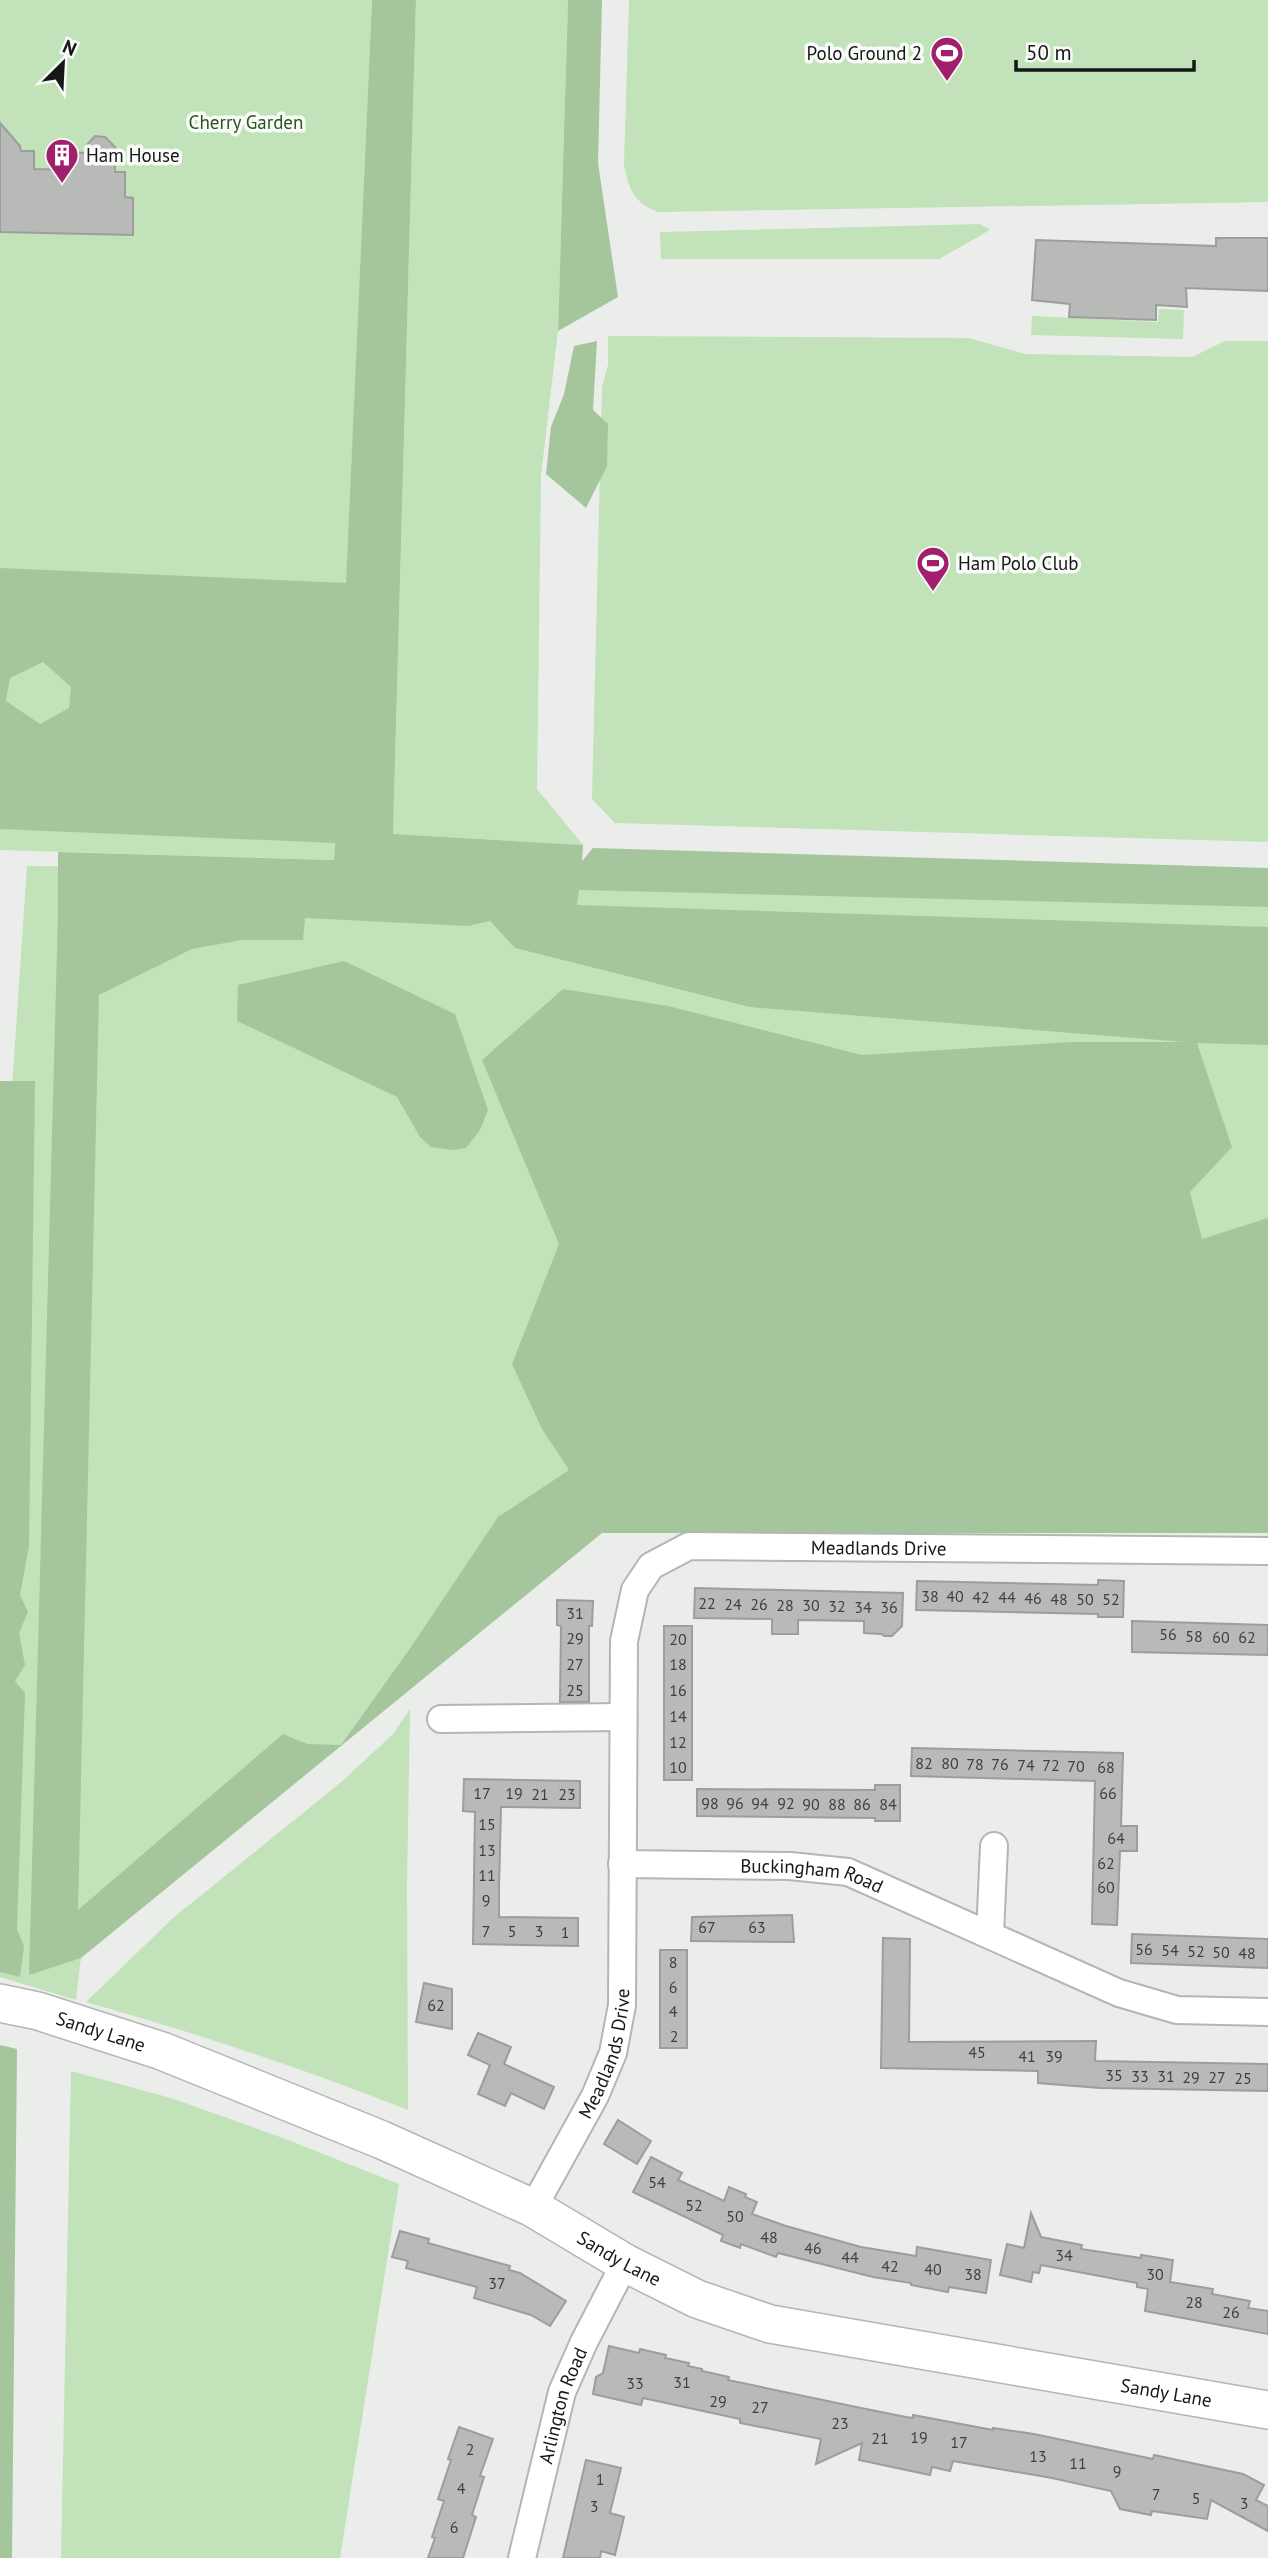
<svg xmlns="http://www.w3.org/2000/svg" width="1268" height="2558" font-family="'PT Sans',sans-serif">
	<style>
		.green { fill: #c2e2ba }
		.forest { fill: #a5c69c; fill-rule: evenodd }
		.building { fill: #b8bab7; stroke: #9b9e9b; stroke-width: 2 }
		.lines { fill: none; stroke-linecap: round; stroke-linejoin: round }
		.street-casing { stroke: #b4b6b3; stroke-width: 30 }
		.secondary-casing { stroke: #b4b6b3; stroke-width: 40 }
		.street { stroke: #fff; stroke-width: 26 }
		.secondary { stroke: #fff; stroke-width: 37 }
		.labels { text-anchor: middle; stroke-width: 7; stroke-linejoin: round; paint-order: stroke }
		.number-label { font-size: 16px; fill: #3e403e }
		.poi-label { font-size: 19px; fill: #161716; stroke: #f8fbf7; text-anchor: start }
		.park-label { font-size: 19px; fill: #29551c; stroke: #f8fbf7 }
		.street-label { font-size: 19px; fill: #161716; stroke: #f8fbf7 }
	</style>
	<rect width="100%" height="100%" fill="#ebedea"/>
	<!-- green -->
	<path class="green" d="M0,0H372L334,860L0,850Z
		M416,0H568L558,331L541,475L537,789L583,845L393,834Z
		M629,0H1268V202L659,212C635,205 628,188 624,165Z
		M980,224L990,230L939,259H661L660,232Z
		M1159,309L1184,310L1183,339L1031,335L1032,316L1158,322Z
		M608,336L969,338L1025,354L1192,357L1225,341H1268V842L615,823L592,799L602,387L608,365Z
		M27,866L568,872L1268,888V1533H602L81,1957L76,2000L0,1977V1529L12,1088Z
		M410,1709L407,1885L408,2110C302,2068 196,2033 86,2002L173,1918L339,1784L393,1734Z
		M71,2071L171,2098L283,2138L399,2184L340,2558H61Z"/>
	<!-- forest -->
	<path class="forest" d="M372,0H416L393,834L583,845L582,861L593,848L1268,868V907L579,890L577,905L1268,927V1045L1197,1043L1232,1147L1190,1192L1202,1239L1268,1218V1533H602L81,1958L29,1975L58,915V852L334,860L335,843L0,829V568L346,583ZM43,662L71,687L69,708L40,724L6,701L10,678ZM305,918L468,926L490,921L515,948L750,1007L1184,1042H1070L862,1055L668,1006L563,989L482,1060L559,1244L512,1364L542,1429L569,1470L498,1517L411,1647L341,1745L307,1744L283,1734L78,1910L99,995L192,949L242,940H303Z
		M568,0H602L598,163L618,297L558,331Z
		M597,341L593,410L608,424L607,466L586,508L546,474L551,427L564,394L574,346Z
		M344,961L455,1014L488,1110L480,1130L466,1148L453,1150L431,1147L420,1137L397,1097L237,1021L238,985Z
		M0,1081H35L29,1546L20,1595L28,1612L19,1633L25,1665L15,1681L25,1693L17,1929L24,1946L20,1977L0,1972Z
		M0,2045L17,2049L12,2558H0Z"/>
	<!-- building -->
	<path class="building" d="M0,123L20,146L21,151H34V169L72,170V152L85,153V147L95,136L105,137L115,147V172H125V197L133,198V235L0,232Z
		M1216,238H1268V291L1186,288L1187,307L1156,305V320L1069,317L1070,304L1032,300L1036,240L1216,246Z
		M1098,1580L1124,1581L1123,1617H1098V1614L916,1610L917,1581L1098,1585Z
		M695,1588L903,1593L902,1626L892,1636H884L882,1634L864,1633V1621L798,1620V1634H772V1619L694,1618Z
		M557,1600L593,1601L592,1626H589V1702H560L561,1626L557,1625Z
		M1132,1621L1268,1625V1655L1132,1652Z
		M664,1626H692V1780H664Z
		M912,1748L1123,1753L1121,1826H1137V1851H1120L1117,1925L1092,1924L1095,1781L911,1776Z
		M464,1779L580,1781V1808L501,1807L499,1888V1917L578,1918V1946L473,1944L475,1812L463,1811Z
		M875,1785H900V1821H875V1818L697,1816V1789L875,1790Z
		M792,1915L794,1942L691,1941L692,1917Z
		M1132,1934L1268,1939V1968L1131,1963Z
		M883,1938L910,1939L909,2042L1096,2041L1095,2061L1268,2064V2091L1100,2088L1038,2083V2071L881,2068Z
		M660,1950H687V2048H660Z
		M424,1983L452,1989V2029L416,2022Z
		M478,2033L511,2047L504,2064L554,2087L544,2109L511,2093L505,2106L478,2094L490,2065L468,2055Z
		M618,2120L651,2141L637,2164L604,2144Z
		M651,2157L682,2173L678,2180L724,2201L729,2187L746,2194L745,2197L757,2202L752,2214L786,2226L861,2247L916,2256L917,2247L991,2260L986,2293L949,2287L948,2292L911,2285V2283L873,2277L778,2253L776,2257L741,2244L740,2248L721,2241L723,2235L633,2192Z
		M1031,2213L1041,2237L1082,2245L1081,2249L1141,2258V2255L1173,2260L1170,2282L1213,2289L1212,2294L1250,2301L1248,2308L1268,2311V2334L1145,2311L1148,2289L1137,2287V2283L1041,2265L1039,2273L1033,2272L1031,2282L1000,2275L1007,2244L1024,2248Z
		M400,2231L429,2239L428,2243L510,2266L509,2270L520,2273L566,2301L550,2326L531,2315L474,2298L477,2287L406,2268L408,2261L392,2257Z
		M609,2346L639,2353L640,2349L666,2355L665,2358L689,2363L688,2366L702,2369V2371L729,2377L728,2380L861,2408L906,2417L913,2418V2415L993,2430V2428L1034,2434L1153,2459L1154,2455L1243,2474L1264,2485L1256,2500L1268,2506V2531L1211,2500L1207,2519L1152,2511L1151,2515L1120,2509L1111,2491L1052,2478L953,2461L950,2471L932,2467L930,2475L859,2460L862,2443L816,2464L821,2439L740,2423V2419L643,2398L641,2405L593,2394L596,2377L603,2373Z
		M459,2427L493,2439L480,2476L484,2477L472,2515L476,2517L463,2558H428L435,2538L432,2537L444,2501L438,2499L451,2460L448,2459Z
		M586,2460L621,2468L610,2513L624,2517L615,2555L601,2551L600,2558H563Z"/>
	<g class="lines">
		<defs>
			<g id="street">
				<path d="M441,1719L623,1717"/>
				<path id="s1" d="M622,1864L790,1866L848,1872L1119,1993L1177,2010L1268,2012"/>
				<path d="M990,1934L994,1846"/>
				<path id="s2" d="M533,2208L595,2096L613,2053L622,2005L624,1641L635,1590L651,1566L689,1546L1268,1551"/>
				<path id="s3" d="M522,2558L562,2392L584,2342L625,2263"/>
			</g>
			<g id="secondary">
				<path id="s4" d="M0,2003L38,2011L162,2051L382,2140L533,2208L625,2263L697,2299L770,2324L1268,2410"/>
			</g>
		</defs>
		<!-- street casing -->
		<use href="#street" class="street-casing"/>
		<!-- secondary casing -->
		<use href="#secondary" class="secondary-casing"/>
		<!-- street -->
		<use href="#street" class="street"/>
		<!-- secondary -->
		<use href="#secondary" class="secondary"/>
	</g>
	<!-- icons -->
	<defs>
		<symbol id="stadium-pin" viewBox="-11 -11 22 30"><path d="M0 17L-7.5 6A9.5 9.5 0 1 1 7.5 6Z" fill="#a21f6e" stroke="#f8fbf7"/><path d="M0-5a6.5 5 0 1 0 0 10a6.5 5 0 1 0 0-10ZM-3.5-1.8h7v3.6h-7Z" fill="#fff"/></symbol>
		<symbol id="building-pin" viewBox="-11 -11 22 30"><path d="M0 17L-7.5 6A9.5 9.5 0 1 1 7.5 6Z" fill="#a21f6e" stroke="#f8fbf7"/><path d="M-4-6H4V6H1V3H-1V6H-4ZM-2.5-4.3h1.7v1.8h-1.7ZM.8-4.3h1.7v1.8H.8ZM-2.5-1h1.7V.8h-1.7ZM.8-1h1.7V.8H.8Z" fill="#fff"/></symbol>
	</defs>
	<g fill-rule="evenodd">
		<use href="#stadium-pin" x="928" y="34" width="38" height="52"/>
		<use href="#building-pin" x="43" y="136" width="38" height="52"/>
		<use href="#stadium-pin" x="914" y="544" width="38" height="52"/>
	</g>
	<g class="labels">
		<!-- number labels -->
		<g class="number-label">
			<text x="930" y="1602">38</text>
			<text x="955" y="1602">40</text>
			<text x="981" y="1603">42</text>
			<text x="1007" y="1603">44</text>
			<text x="1033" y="1604">46</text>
			<text x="1059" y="1605">48</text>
			<text x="1085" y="1605">50</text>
			<text x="1111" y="1605">52</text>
			<text x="707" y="1609">22</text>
			<text x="733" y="1610">24</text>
			<text x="759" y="1610">26</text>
			<text x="785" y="1611">28</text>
			<text x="811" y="1611">30</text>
			<text x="837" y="1612">32</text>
			<text x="863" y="1613">34</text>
			<text x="889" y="1613">36</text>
			<text x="575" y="1619">31</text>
			<text x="1168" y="1640">56</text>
			<text x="1194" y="1642">58</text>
			<text x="1221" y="1643">60</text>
			<text x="1247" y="1643">62</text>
			<text x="575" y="1644">29</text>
			<text x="678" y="1645">20</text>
			<text x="575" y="1670">27</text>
			<text x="678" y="1670">18</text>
			<text x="575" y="1696">25</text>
			<text x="678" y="1696">16</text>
			<text x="678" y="1722">14</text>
			<text x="678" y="1748">12</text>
			<text x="924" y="1769">82</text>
			<text x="950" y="1769">80</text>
			<text x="975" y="1770">78</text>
			<text x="1000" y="1770">76</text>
			<text x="1026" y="1771">74</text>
			<text x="1051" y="1771">72</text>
			<text x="1076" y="1772">70</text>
			<text x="678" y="1773">10</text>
			<text x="1106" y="1773">68</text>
			<text x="482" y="1799">17</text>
			<text x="514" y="1799">19</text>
			<text x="1108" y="1799">66</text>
			<text x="540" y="1800">21</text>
			<text x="567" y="1800">23</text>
			<text x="710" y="1809">98</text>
			<text x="735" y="1809">96</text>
			<text x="760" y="1809">94</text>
			<text x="786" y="1809">92</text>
			<text x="811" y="1810">90</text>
			<text x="837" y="1810">88</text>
			<text x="862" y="1810">86</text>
			<text x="888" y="1810">84</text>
			<text x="487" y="1830">15</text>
			<text x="1116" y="1844">64</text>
			<text x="487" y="1856">13</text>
			<text x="1106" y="1869">62</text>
			<text x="487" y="1881">11</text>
			<text x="1106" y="1893">60</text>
			<text x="486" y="1906">9</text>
			<text x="707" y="1933">67</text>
			<text x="757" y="1933">63</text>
			<text x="486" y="1937">7</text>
			<text x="512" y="1937">5</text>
			<text x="539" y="1937">3</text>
			<text x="565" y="1938">1</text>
			<text x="1144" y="1955">56</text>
			<text x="1170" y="1956">54</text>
			<text x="1196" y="1957">52</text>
			<text x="1221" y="1958">50</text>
			<text x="1247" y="1959">48</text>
			<text x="673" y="1968">8</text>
			<text x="673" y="1993">6</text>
			<text x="436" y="2011">62</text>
			<text x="673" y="2017">4</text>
			<text x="674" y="2042">2</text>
			<text x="977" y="2058">45</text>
			<text x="1027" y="2062">41</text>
			<text x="1054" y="2062">39</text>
			<text x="1114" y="2081">35</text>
			<text x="1140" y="2082">33</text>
			<text x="1166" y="2082">31</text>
			<text x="1191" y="2083">29</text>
			<text x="1217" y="2083">27</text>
			<text x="1243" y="2084">25</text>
			<text x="657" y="2188">54</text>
			<text x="694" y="2211">52</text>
			<text x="735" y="2222">50</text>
			<text x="769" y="2243">48</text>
			<text x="813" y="2254">46</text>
			<text x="1064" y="2261">34</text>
			<text x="850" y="2263">44</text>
			<text x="890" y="2272">42</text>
			<text x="933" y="2275">40</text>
			<text x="973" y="2280">38</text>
			<text x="1155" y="2280">30</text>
			<text x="497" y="2289">37</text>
			<text x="1194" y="2308">28</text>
			<text x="1231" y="2318">26</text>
			<text x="682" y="2388">31</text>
			<text x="635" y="2389">33</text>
			<text x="718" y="2407">29</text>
			<text x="760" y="2413">27</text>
			<text x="840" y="2429">23</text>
			<text x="919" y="2443">19</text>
			<text x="880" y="2444">21</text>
			<text x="959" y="2448">17</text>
			<text x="470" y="2455">2</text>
			<text x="1038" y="2462">13</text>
			<text x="1078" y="2469">11</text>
			<text x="1117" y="2477">9</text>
			<text x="600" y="2485">1</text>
			<text x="461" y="2494">4</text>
			<text x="1156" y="2500">7</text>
			<text x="1196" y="2504">5</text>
			<text x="1244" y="2509">3</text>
			<text x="594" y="2512">3</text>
			<text x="454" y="2533">6</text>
		</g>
		<!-- poi labels -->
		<g class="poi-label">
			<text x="922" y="60" text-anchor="end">Polo Ground 2</text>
			<text x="86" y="162">Ham House</text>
			<text x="958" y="570">Ham Polo Club</text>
		</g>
		<!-- park labels -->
		<g class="park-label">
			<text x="246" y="129">Cherry Garden</text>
		</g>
		<!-- street labels -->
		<g class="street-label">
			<text dy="7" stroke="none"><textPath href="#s2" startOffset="901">Meadlands Drive</textPath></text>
			<text dy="7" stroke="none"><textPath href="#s1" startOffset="191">Buckingham Road</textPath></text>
			<text dy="7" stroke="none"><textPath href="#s4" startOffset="105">Sandy Lane</textPath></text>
			<text dy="7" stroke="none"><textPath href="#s2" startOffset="172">Meadlands Drive</textPath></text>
			<text dy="7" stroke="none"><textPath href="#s4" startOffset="672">Sandy Lane</textPath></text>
			<text dy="7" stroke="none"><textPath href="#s4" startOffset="1239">Sandy Lane</textPath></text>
			<text dy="7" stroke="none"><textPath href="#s3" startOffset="158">Arlington Road</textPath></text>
		</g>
	</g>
	<!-- north arrow -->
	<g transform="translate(63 63) rotate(24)" stroke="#f8fbf7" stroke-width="5" paint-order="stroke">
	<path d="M0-5L12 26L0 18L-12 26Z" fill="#161716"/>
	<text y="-10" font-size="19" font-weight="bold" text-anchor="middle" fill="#161716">N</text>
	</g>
	<!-- scale -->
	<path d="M1016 60v10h178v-10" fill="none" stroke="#161716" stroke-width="3.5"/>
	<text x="1026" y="60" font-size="21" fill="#161716" stroke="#f8fbf7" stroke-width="5" paint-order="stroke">50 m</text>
</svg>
